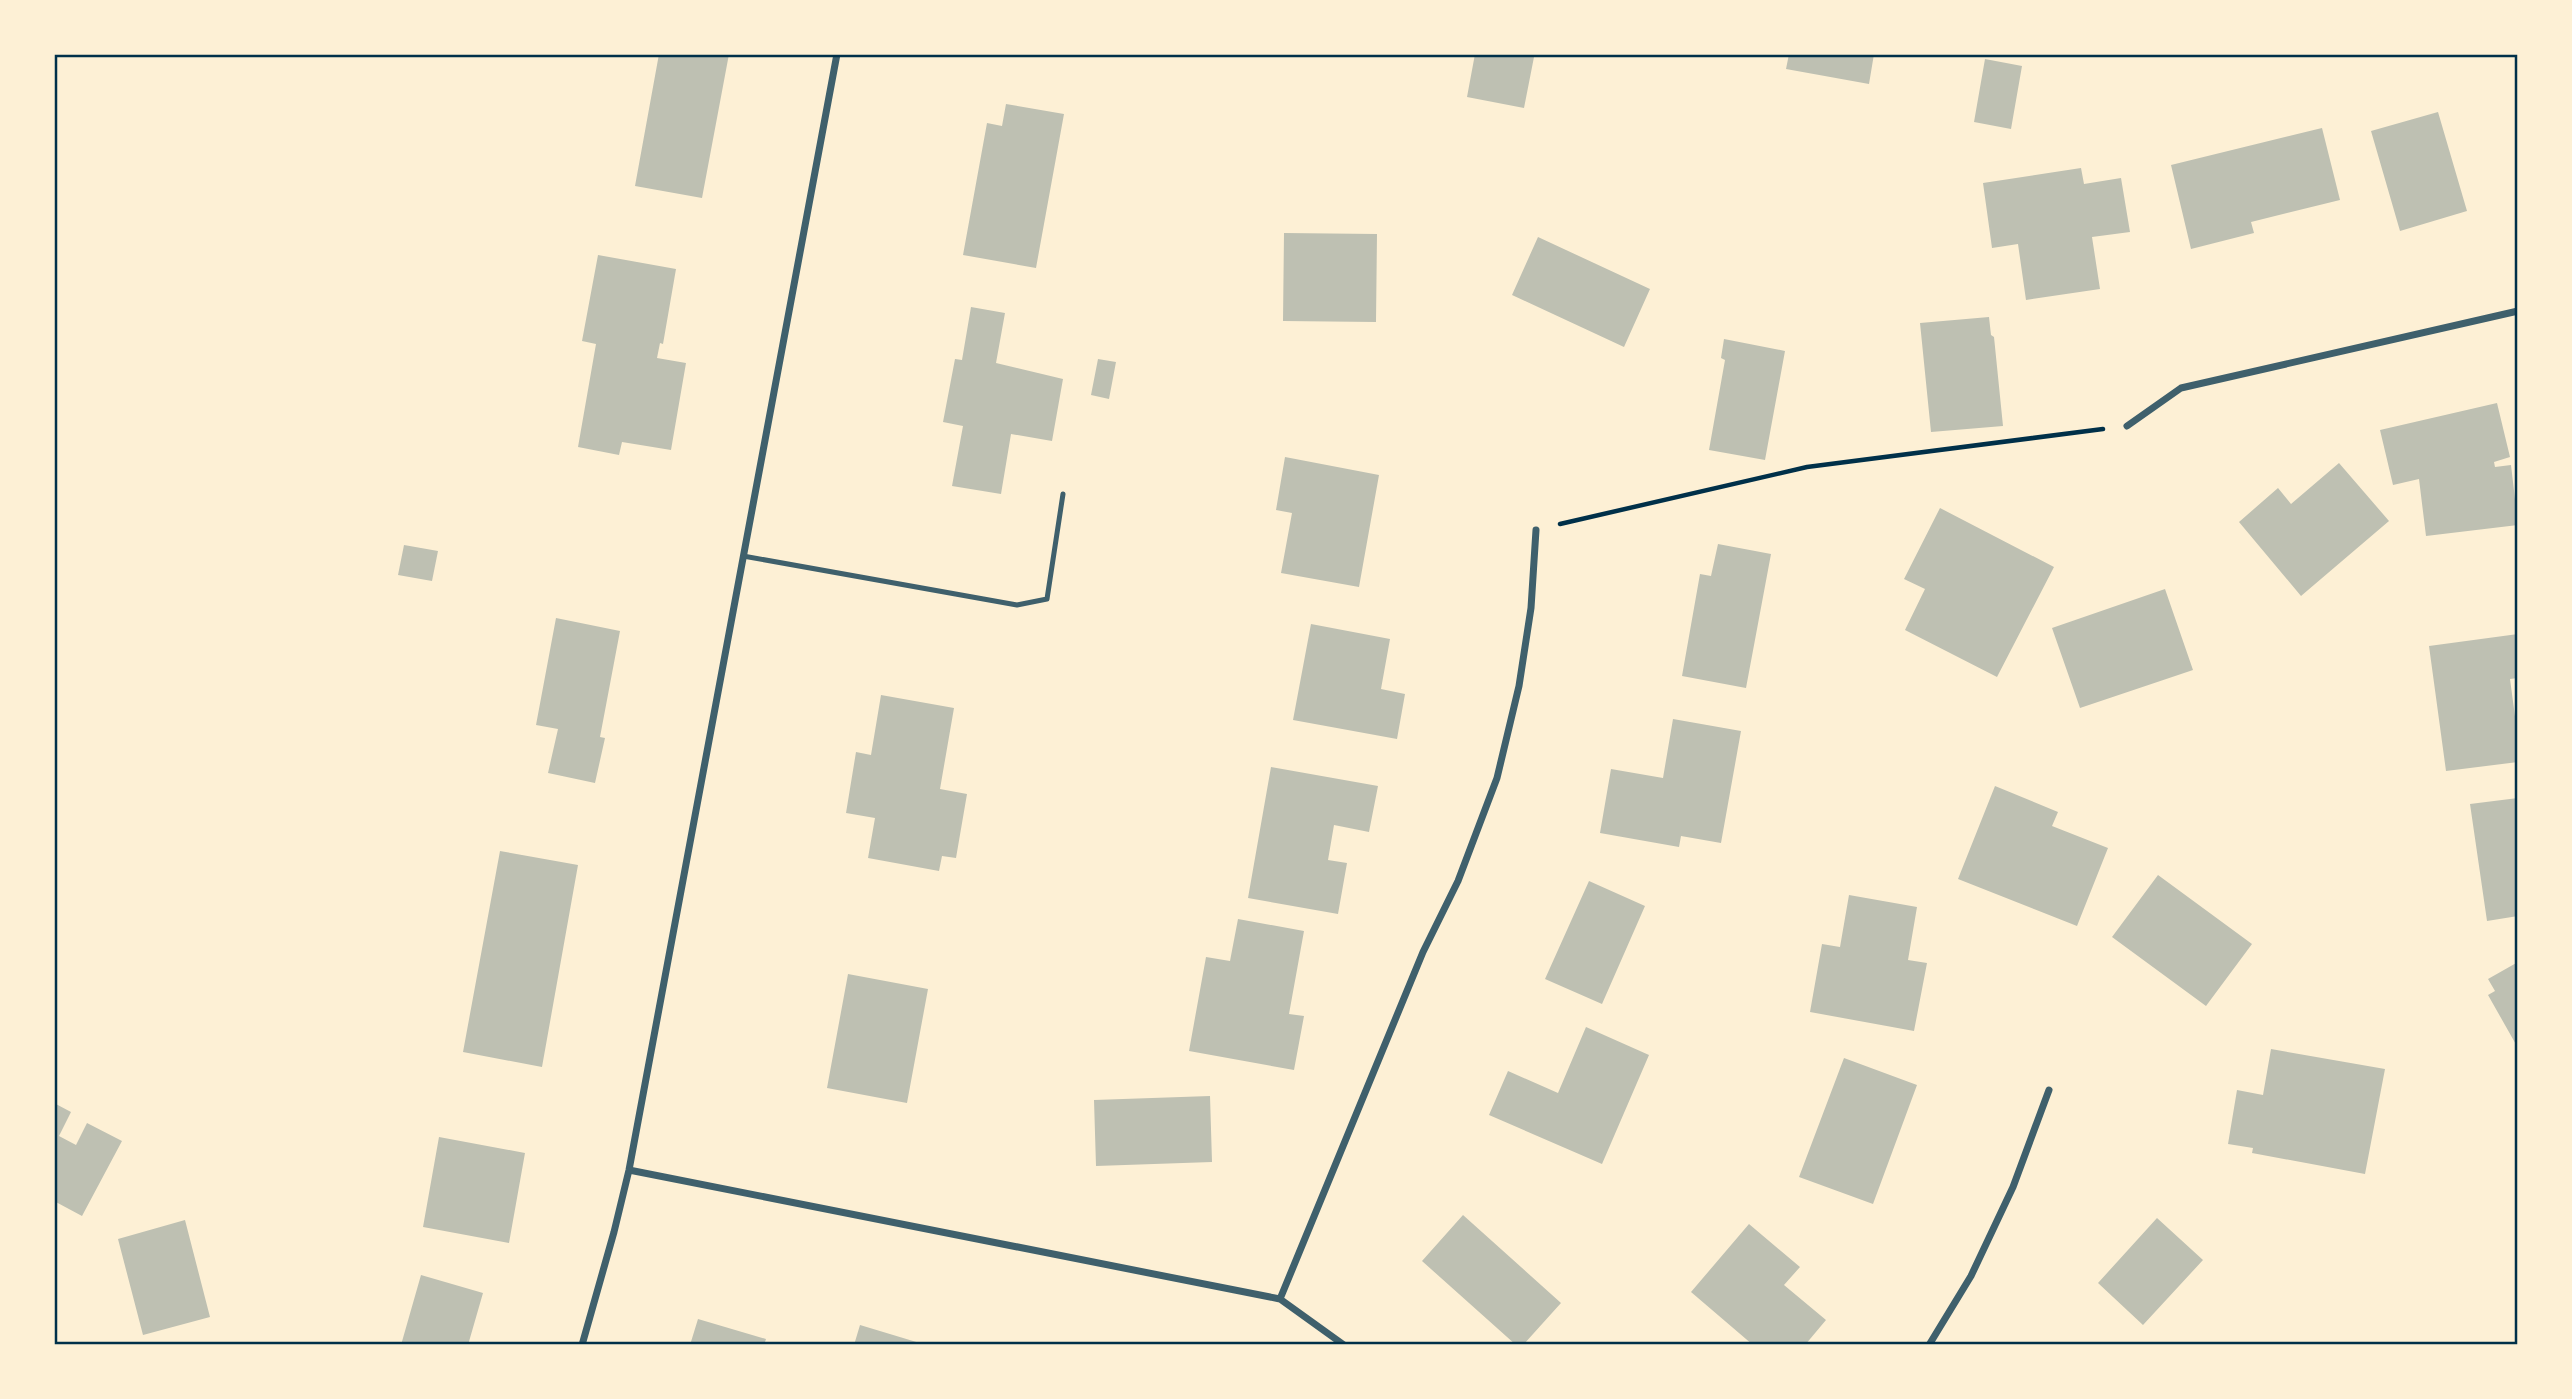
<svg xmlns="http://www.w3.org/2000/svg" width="2572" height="1399" font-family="Helvetica,sans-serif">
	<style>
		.building { fill: #bec0b2 }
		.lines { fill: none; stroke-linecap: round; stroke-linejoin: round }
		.path { stroke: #003049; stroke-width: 4.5 }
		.service { stroke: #3f606c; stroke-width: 5 }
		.minor { stroke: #3f606c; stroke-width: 7 }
		.neatline { fill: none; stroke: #003049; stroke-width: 2.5 }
	</style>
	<rect width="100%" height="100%" fill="#fdf0d5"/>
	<!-- building -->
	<path class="building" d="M659,54H729L702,198L635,186Z
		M1475,54H1520L1534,57L1524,108L1467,97Z
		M1789,54H1874L1869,84L1786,69Z
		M1985,59L2022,66L2011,129L1974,122Z
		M1006,104L1064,114L1036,268L963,255L987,123L1002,126Z
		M2438,112L2467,211L2400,231L2371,131Z
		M2322,128L2340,200L2251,222L2254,233L2191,249L2171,165Z
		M2081,168L2084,184L2121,178L2130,232L2092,237L2100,289L2026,300L2018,244L1992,248L1983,183Z
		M1284,233L1377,234L1376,322L1283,321Z
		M1538,237L1650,289L1624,347L1512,295Z
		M598,255L676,269L663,344L660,343L657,358L686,363L671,450L622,442L619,455L578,447L596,344L582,341Z
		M971,307L1005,313L996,363L1063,379L1052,441L1011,434L1001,494L952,486L963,426L943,422L955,359L962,360Z
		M1989,317L1991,335L1994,337L2003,426L1931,432L1920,323Z
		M1724,339L1785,351L1765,460L1709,450L1725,360L1721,358Z
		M1098,359L1116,362L1109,399L1091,395Z
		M2497,403L2510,457L2494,462L2495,467L2511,465L2518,525L2426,536L2419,479L2393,485L2380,430Z
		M1285,457L1379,475L1359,587L1281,573L1292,513L1276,510Z
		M2339,463L2389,521L2301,596L2239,522L2278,488L2291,504Z
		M1940,508L2054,567L1997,677L1905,630L1925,589L1904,579Z
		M1718,544L1771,554L1746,688L1682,676L1700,574L1711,576Z
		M404,545L438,551L432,581L398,575Z
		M2165,589L2193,670L2080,708L2052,628Z
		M556,618L620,631L600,737L605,738L595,783L548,773L558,729L536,725Z
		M1311,624L1390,639L1381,689L1405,694L1397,739L1293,720Z
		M2518,634V678L2510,679L2518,739V762L2446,771L2429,646Z
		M881,695L954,708L940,789L967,794L956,858L942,856L939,871L868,858L875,818L846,813L856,752L871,755Z
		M1673,719L1741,731L1721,843L1681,836L1679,847L1600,833L1611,769L1663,778Z
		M1271,767L1378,786L1369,832L1334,825L1328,860L1347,863L1338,914L1248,898Z
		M1995,786L2058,812L2052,826L2108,848L2077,926L1958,879Z
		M2518,798V916L2487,921L2470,804Z
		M500,851L578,865L542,1067L463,1052Z
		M2158,875L2252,944L2206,1006L2112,937Z
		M1589,881L1645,906L1602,1004L1545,979Z
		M1849,895L1917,907L1908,960L1927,963L1914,1031L1810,1012L1822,944L1840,947Z
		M1238,919L1304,931L1289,1014L1304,1016L1294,1070L1189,1051L1206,957L1230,961Z
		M2518,962V1048L2488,995L2495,991L2488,979Z
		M848,974L928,989L907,1103L827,1088Z
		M1586,1027L1649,1055L1602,1164L1489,1115L1508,1071L1558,1093Z
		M2271,1049L2385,1069L2365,1174L2252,1153L2253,1148L2228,1144L2237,1090L2263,1095Z
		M1844,1058L1917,1085L1873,1204L1799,1177Z
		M1210,1096L1212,1162L1096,1166L1094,1100Z
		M54,1103L71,1112L59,1136L76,1145L87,1123L122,1141L82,1216L54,1201Z
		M439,1137L525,1153L509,1243L423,1227Z
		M1463,1215L1561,1303L1523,1345H1516L1422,1261Z
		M2157,1218L2203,1260L2143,1325L2098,1283Z
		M185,1220L210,1317L143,1335L118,1239Z
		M1749,1224L1800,1267L1784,1285L1826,1320L1805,1345H1753L1691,1292Z
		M421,1275L483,1293L468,1345H401Z
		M698,1319L766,1339L764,1345H690Z
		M860,1325L923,1344V1345H854Z"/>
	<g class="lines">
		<!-- path -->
		<path class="path" d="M1560,524L1807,467L2103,429"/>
		<!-- service -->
		<path class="service" d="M743,556L1017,605L1047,599L1063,494"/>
		<!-- minor -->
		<path class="minor" d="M2127,426L2181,388L2518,311
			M629,1170L1280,1299L1344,1345
			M1280,1299L1423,952L1458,881L1497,778L1519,686L1531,608L1536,530
			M582,1345L614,1232L629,1170L837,54
			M1929,1345L1971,1276L2013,1187L2049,1090"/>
	</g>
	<!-- border -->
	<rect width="2572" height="1399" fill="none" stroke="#fdf0d5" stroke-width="112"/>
	<rect x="56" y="56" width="2460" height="1287" class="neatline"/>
</svg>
